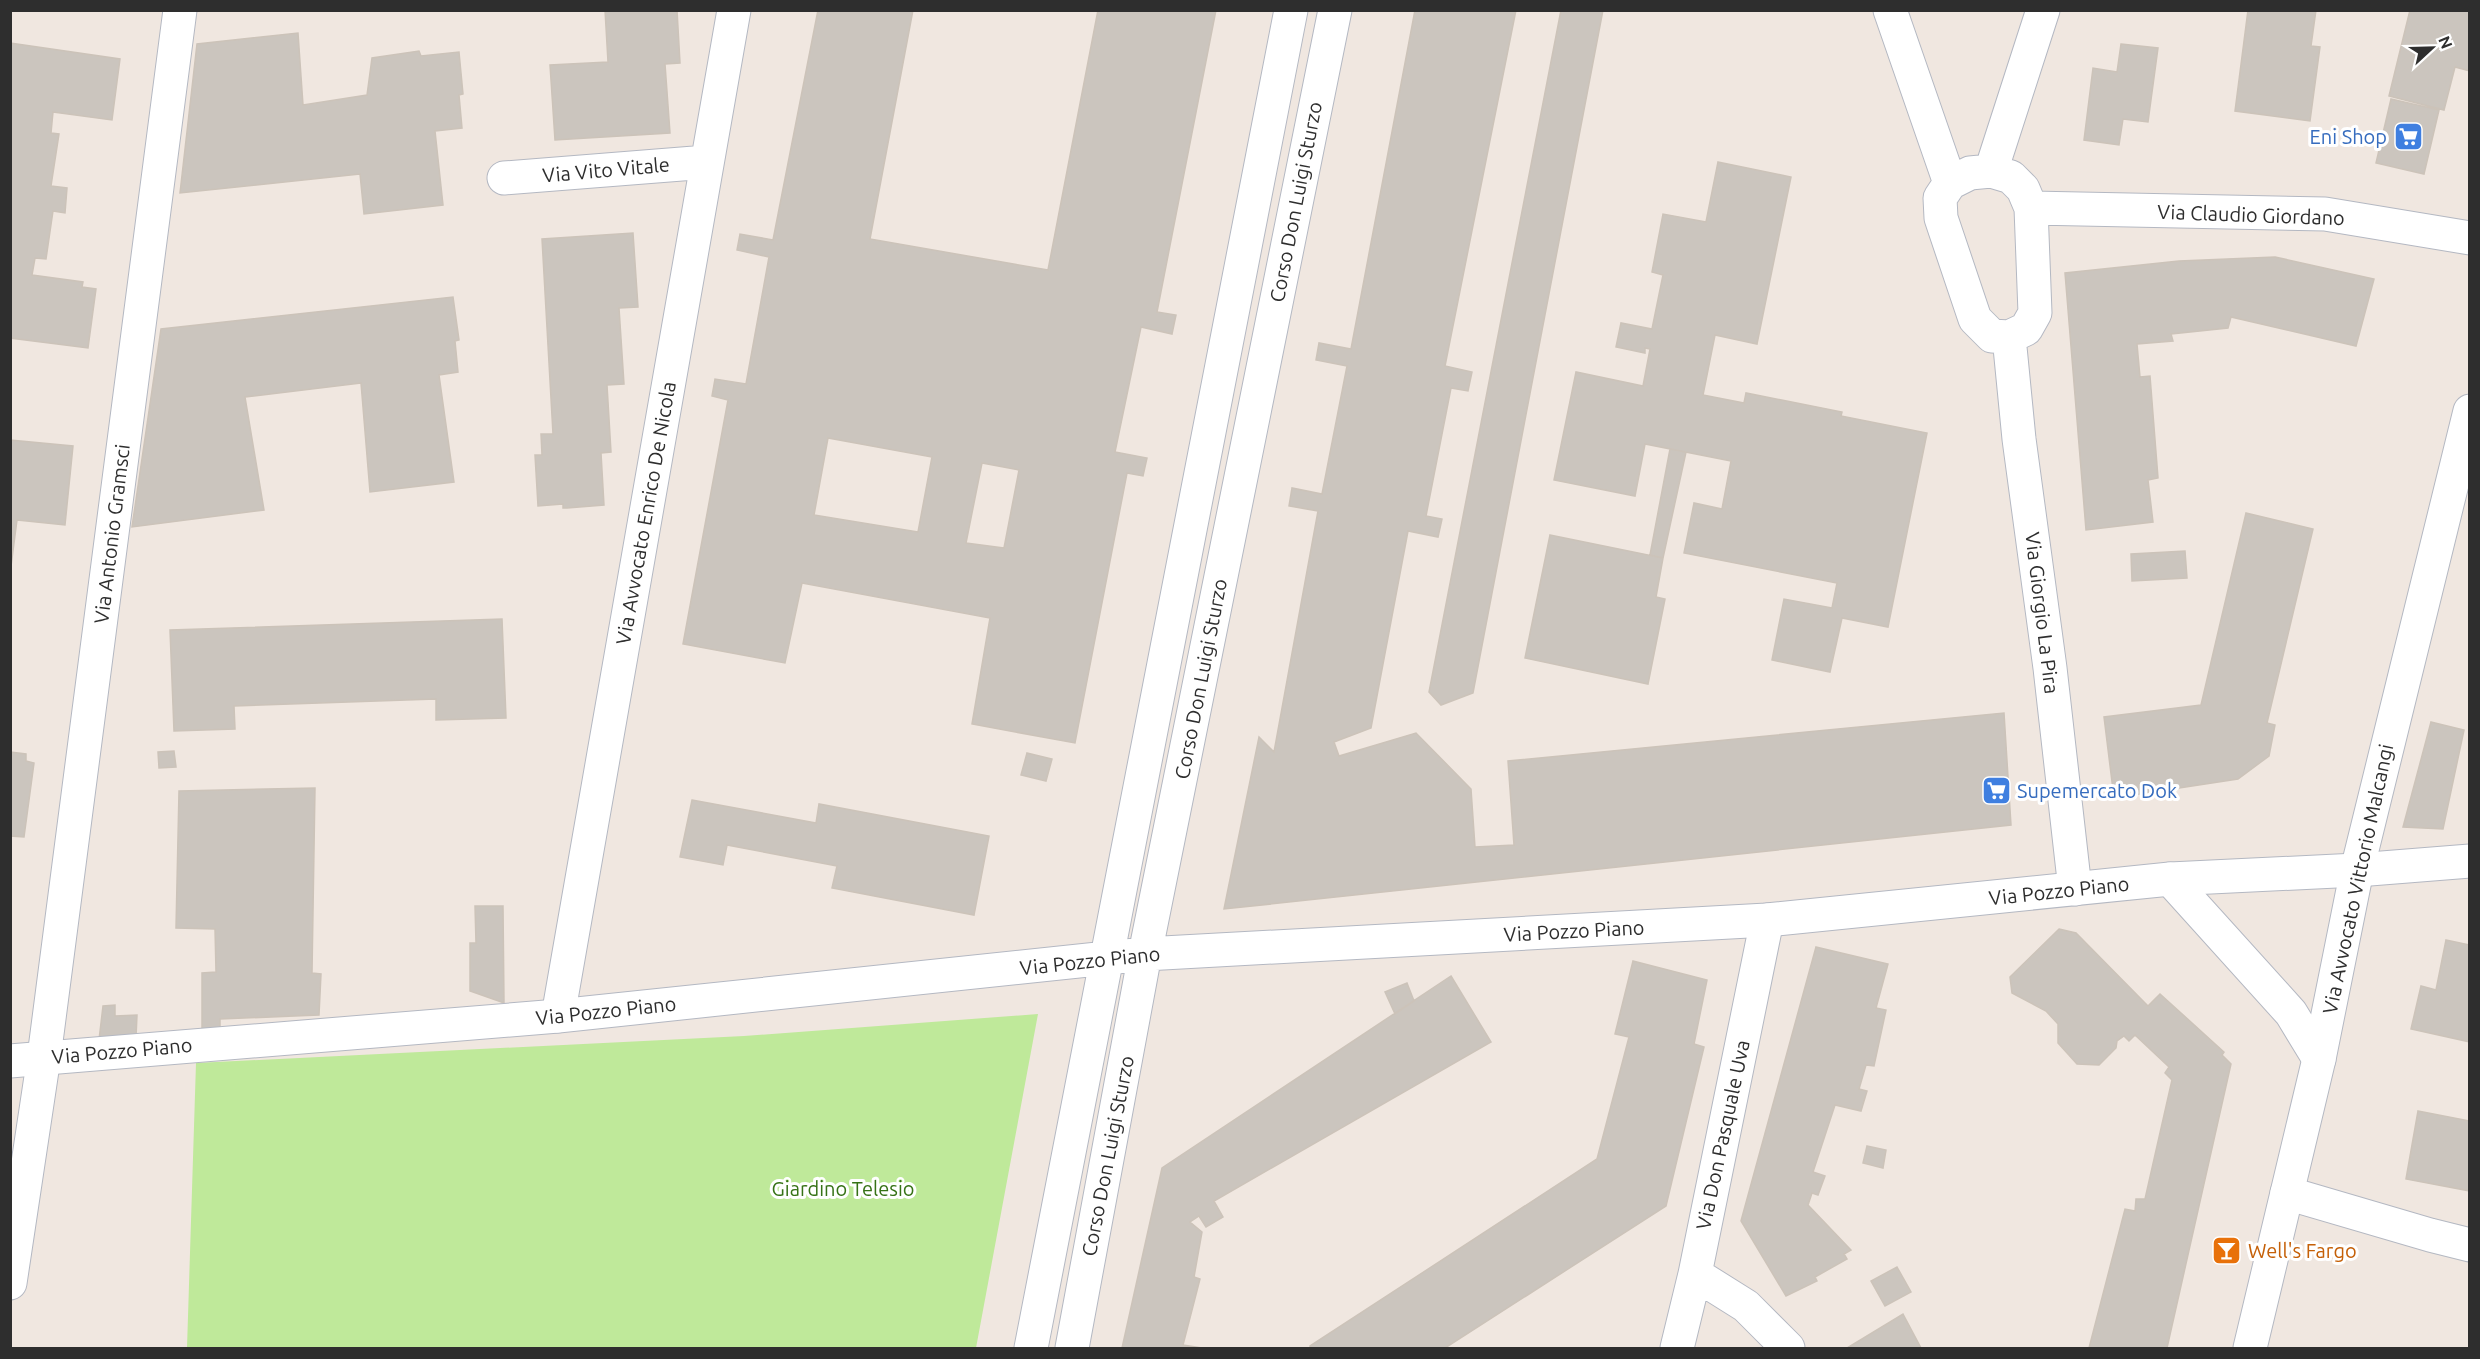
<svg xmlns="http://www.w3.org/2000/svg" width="2480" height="1359" font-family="Ubuntu,sans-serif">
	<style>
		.green { fill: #bfe99a }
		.building { fill: #cbc5be; stroke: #ccc3b9; stroke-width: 1.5; fill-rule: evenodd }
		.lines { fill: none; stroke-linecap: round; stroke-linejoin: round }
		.minor-casing { stroke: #b4b8c2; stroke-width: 35 }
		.tertiary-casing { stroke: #b4b8c2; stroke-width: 35 }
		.secondary-casing { stroke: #b4b8c2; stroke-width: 35 }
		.minor { stroke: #fff; stroke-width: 33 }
		.tertiary { stroke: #fff; stroke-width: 33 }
		.secondary { stroke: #fff; stroke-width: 33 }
		.labels { text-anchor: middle; stroke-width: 6; stroke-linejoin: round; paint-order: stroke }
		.shop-label { font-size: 20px; fill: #366cbe; stroke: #fff; text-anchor: end }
		.street-label { font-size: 20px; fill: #2e2e2e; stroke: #fff }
		.park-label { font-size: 20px; fill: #367216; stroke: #fff }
		.food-label { font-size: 20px; fill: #c56008; stroke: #fff; text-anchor: start }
	</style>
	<rect width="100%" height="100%" fill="#f0e7e0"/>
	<!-- green -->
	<path class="green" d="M1038,1014L976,1348H187L196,1063L744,1036Z"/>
	<!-- building -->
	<path class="building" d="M605,10H677L680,63L665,64L670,133L555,140L550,65L608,62Z
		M818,10H913L870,239L1048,270L1098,10H1216L1157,312L1176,315L1172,334L1141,327L1115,452L1147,458L1143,476L1127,473L1075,743L972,724L990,618L802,583L785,663L683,644L728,400L712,396L715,379L746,384L769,257L737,250L740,234L773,240ZM828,438L932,457L918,532L814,515ZM982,463L1019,470L1004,548L966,543Z
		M1415,10H1516L1445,366L1472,372L1468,391L1451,388L1426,516L1442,519L1438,537L1408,531L1371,728L1334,742L1339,756L1416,733L1471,789L1475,847L1514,845L1508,761L2004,713L2011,825L1224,909L1259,737L1274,752L1318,511L1289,506L1292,488L1322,494L1347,366L1316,360L1319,343L1351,349Z
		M1561,10H1603L1473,693L1441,705L1429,692Z
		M2248,10H2316L2311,46L2320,47L2310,121L2235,111Z
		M2410,10H2470V71L2455,67L2444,110L2389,96Z
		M298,33L303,105L367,95L372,58L419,51L421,56L459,52L463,94L459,95L462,128L435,131L443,205L364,214L360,174L180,193L197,44Z
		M10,43L120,59L112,120L53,112L51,133L59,134L51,186L67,188L65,213L53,211L46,259L35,258L32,275L83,282L82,287L96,289L88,348L10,338Z
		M2121,44L2158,48L2148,122L2123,119L2119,145L2084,140L2093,68L2117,72Z
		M2391,99L2439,110L2424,174L2376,163Z
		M1718,162L1791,177L1757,344L1715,335L1703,395L1744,403L1746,393L1842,412L1841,416L1927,433L1888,627L1842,618L1830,672L1772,660L1784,599L1832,608L1837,583L1684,553L1694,503L1722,509L1731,461L1645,444L1635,496L1554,480L1576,372L1643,386L1650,349L1645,348V353L1616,347L1621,323L1652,329L1663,275L1652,272L1663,214L1706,222Z
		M633,233L638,307L619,308L624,384L607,385L611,452L601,453L604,505L567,508H563V504L538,506L535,455H542L541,434H553L542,239Z
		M2275,257L2374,279L2356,346L2231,317L2228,328L2171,334L2173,341L2137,344L2140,377L2150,376L2158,478L2148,480L2153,522L2086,530L2065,273L2179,261Z
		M453,297L459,340L455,341L458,372L439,375L454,482L370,492L361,383L245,397L264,510L132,527L161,329Z
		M10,440L73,446L65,525L17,520L10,574Z
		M1670,449L1686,452L1663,558L1650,555Z
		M2246,513L2313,529L2267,723L2275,725L2269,756L2238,779L2114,798L2104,717L2201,705Z
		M1550,535L1663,558L1656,597L1665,599L1648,684L1525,658Z
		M2185,551L2187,578L2132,581L2131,554Z
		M502,619L506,718L436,720V699L234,706L235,729L174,731L170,630Z
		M2431,722L2464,730L2443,829L2403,827Z
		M174,751L176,767L159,768L158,752Z
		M10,752L26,754V761L34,763L24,837L10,836Z
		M1027,753L1052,759L1046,781L1021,775Z
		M315,788L312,973L321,974L319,1015L220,1019V1029L202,1030V973L216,972L215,929L176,928L179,791Z
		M692,800L816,823L819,804L989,836L974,915L832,888L837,866L727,845L723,865L680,857Z
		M475,906H503L504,1003L470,991V943H476Z
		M2059,929L2076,933L2148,1006L2160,994L2224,1052L2222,1055L2231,1064L2167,1348H2089L2125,1209L2135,1211L2136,1199H2145L2172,1080L2165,1073L2169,1067L2135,1035L2129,1041L2124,1036L2117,1041L2116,1048L2099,1065L2077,1064L2058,1043V1024L2046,1011L2012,993L2010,977Z
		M2446,940L2470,945V1042L2411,1029L2421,986L2436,990Z
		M1816,947L1888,964L1876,1008L1886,1010L1874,1066L1866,1065L1859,1089L1867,1091L1861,1111L1835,1105L1813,1172L1825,1176L1818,1195L1812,1193L1808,1205L1851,1250L1844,1254L1847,1259L1815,1277L1817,1281L1786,1296L1741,1221Z
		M1633,961L1707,980L1694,1044L1704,1047L1666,1206L1445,1348H1310V1346L1597,1159L1629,1037L1615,1034Z
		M1451,976L1491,1042L1214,1201L1223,1217L1206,1227L1199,1216L1190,1222L1202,1232L1194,1277L1200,1279L1183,1345L1202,1348H1122L1162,1168Z
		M1407,983L1414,1001L1395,1014L1385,992Z
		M115,1005V1016L137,1015L136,1037L99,1040L103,1006Z
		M2418,1111L2470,1121V1191L2406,1179Z
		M1867,1146L1886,1150L1883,1168L1863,1163Z
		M1897,1267L1911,1292L1885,1306L1871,1281Z
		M1903,1314L1921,1348H1847Z"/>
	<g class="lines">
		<defs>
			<path id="minor" d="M1890,10L1950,183
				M1991,171L2011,177L2023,189L2031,208L2035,313L2026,329L2009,337L1992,336L1975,319L1941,218L1940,198L1950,183L1970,173Z
				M1991,171L2043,10
				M504,178L707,162
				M2031,208L2325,214L2470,238
				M2009,337L2019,439L2050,668L2075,889
				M2357,870L2470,861
				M2170,879L2291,1013L2319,1059
				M558,1016L734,10
				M2287,1193L2430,1235L2470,1245
				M1695,1274L1746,1306L1788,1348
				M10,1283L44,1057L180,10
				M1677,1348L1695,1274L1767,920"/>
			<path id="tertiary" d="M10,1061L558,1016L1145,954L1767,920L2170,879L2357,870
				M1031,1348L1291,10
				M1072,1348L1145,954L1335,10"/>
			<path id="secondary" d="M2250,1348L2319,1059L2357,870L2470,411"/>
		</defs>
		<!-- minor casing -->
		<use href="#minor" class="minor-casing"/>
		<!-- tertiary casing -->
		<use href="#tertiary" class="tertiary-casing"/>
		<!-- secondary casing -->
		<use href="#secondary" class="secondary-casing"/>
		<!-- minor -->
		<use href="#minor" class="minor"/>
		<!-- tertiary -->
		<use href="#tertiary" class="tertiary"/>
		<!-- secondary -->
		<use href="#secondary" class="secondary"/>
	</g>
	<!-- icons -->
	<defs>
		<symbol id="supermarket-square" viewBox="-11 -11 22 22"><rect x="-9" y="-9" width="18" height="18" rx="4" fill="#3f7fe0" stroke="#fff"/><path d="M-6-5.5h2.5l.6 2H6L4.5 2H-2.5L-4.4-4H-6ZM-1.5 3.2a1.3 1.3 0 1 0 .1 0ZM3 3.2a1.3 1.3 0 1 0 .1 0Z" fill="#fff"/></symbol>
		<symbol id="bar-square" viewBox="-11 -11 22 22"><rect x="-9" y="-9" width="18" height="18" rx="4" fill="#e8710a" stroke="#fff"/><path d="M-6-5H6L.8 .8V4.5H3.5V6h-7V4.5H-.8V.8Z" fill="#fff"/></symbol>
	</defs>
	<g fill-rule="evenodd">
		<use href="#supermarket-square" x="2392" y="120" width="33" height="33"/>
		<use href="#supermarket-square" x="1980" y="774" width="33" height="33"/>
		<use href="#bar-square" x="2210" y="1234" width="33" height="33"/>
	</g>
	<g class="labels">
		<!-- shop labels -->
		<g class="shop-label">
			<text x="2387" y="144">Eni Shop</text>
			<text x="2017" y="798" text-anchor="start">Supemercato Dok</text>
		</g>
		<!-- street labels -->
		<g class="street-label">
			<text transform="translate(606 170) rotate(-5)" y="7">Via Vito Vitale</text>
			<text transform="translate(1296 202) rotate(-79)" y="7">Corso Don Luigi Sturzo</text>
			<text transform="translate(2251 215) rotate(2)" y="7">Via Claudio Giordano</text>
			<text transform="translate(646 513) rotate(-80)" y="7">Via Avvocato Enrico De Nicola</text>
			<text transform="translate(112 534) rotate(-83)" y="7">Via Antonio Gramsci</text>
			<text transform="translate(2042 613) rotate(83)" y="7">Via Giorgio La Pira</text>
			<text transform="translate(1201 679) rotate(-79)" y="7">Corso Don Luigi Sturzo</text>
			<text transform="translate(2358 879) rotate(-78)" y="7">Via Avvocato Vittorio Malcangi</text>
			<text transform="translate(2059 891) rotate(-6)" y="7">Via Pozzo Piano</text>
			<text transform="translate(1574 931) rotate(-3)" y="7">Via Pozzo Piano</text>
			<text transform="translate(1090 961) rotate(-6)" y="7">Via Pozzo Piano</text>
			<text transform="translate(606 1011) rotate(-6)" y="7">Via Pozzo Piano</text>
			<text transform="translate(122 1051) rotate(-5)" y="7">Via Pozzo Piano</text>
			<text transform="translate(1723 1135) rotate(-78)" y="7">Via Don Pasquale Uva</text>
			<text transform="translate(1108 1156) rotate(-79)" y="7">Corso Don Luigi Sturzo</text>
		</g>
		<!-- park labels -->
		<g class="park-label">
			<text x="843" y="1196">Giardino Telesio</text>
		</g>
		<!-- food labels -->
		<g class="food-label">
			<text x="2248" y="1258">Well's Fargo</text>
		</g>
	</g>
	<!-- border -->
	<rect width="2480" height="1359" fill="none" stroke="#2e2e2e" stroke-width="24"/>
	<!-- north arrow -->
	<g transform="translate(2432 48) rotate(68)" stroke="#ffffff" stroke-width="4.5" paint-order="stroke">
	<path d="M0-4.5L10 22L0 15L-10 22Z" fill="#2e2e2e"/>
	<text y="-9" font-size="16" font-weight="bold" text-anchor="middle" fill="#2e2e2e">N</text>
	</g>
</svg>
